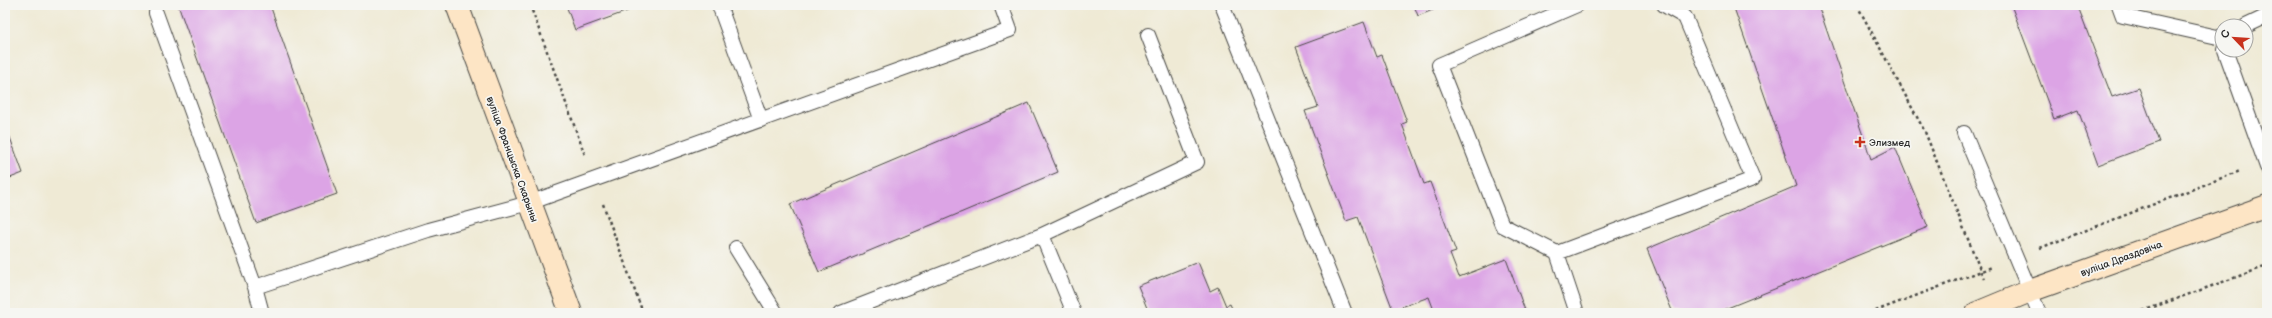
<svg xmlns="http://www.w3.org/2000/svg" width="2272" height="318" font-family="'Balsamiq Sans',sans-serif">
	<style>
		.building { fill: #dca4e5 }
		.lines { fill: none; stroke-linecap: round; stroke-linejoin: round }
		.lane-casing { stroke: #484844; stroke-width: 16 }
		.secondary-casing { stroke: #484844; stroke-width: 24 }
		.path { stroke: #484844; stroke-width: 2.5; stroke-dasharray: 3 3; stroke-linecap: butt }
		.lane { stroke: #fff; stroke-width: 14 }
		.secondary { stroke: #fde5c5; stroke-width: 22 }
		.poi-dot { fill: #c8321e; stroke: #f6f6f2; stroke-width: 1.5 }
		.labels { text-anchor: middle; stroke-width: 3.5; stroke-linejoin: round; paint-order: stroke }
		.poi-label { font-size: 10px; fill: #2b2b2b; stroke: #f6f6f2; text-anchor: start }
		.street-label { font-size: 10px; fill: #2b2b2b; stroke: #f6f6f2 }
	</style>
	<rect width="100%" height="100%" fill="#f6f6f2"/>
	<filter id="ink" filterUnits="userSpaceOnUse"><feTurbulence type="fractalNoise" baseFrequency=".025" numOctaves="2"/><feDisplacementMap in="SourceGraphic" scale="8" xChannelSelector="R" yChannelSelector="G"/><feConvolveMatrix kernelMatrix="1 2 1 2 8 2 1 2 1" color-interpolation-filters="sRGB"/></filter>
	<filter id="wash" filterUnits="userSpaceOnUse"><feTurbulence type="fractalNoise" baseFrequency=".012" numOctaves="4" result="noise"/><feDisplacementMap in="SourceGraphic" scale="16" xChannelSelector="R" yChannelSelector="G"/><feGaussianBlur stdDeviation="0.9" result="paint"/><feColorMatrix in="noise" values="0 0 0 0 0 0 0 0 0 0 0 0 0 0 0 0 0 1.4 0 .05"/><feComposite in="paint" operator="in"/></filter>
	<g filter="url(#wash)">
		<rect width="100%" height="100%" fill="#efead5"/>
		<g id="blocks">
			<!-- building -->
			<path class="building" d="M178,5H270L337,194L256,223Z
				M566,5H644L575,30Z
				M1414,5H1445L1418,16Z
				M1733,5H1818L1871,159L1895,147L1928,227L1715,313H1673L1647,249L1796,186Z
				M2011,5H2077L2112,97L2139,88L2159,142L2098,165L2078,110L2054,119Z
				M1364,22L1377,57L1382,55L1407,122L1402,124L1424,184L1430,182L1456,252L1450,254L1459,277L1506,259L1526,313H1435L1429,297L1393,310L1358,217L1346,221L1305,111L1318,107L1296,47Z
				M1029,103L1058,172L819,272L790,204Z
				M5,124L23,173L5,180Z
				M1198,262L1210,291L1218,287L1226,306L1230,304L1234,313H1149L1138,286Z"/>
		</g>
	</g>
	<g filter="url(#ink)">
		<use href="#blocks" fill-opacity="0" stroke="#484844" stroke-width="1"/>
		<g class="lines">
			<defs>
				<path id="lane" d="M719,5L761,120
					M1222,5L1345,313
					M1577,5L1439,65L1502,225L1557,253L1577,313
					M2119,5L2123,16L2222,38
					M156,13L255,287L262,313
					M2246,26L2267,16
					M2225,50L2267,167
					M1964,133L2039,313
					M1042,235L1074,313
					M736,248L776,313
					M1557,253L1753,179L1685,17L1664,5
					M255,287L428,230L529,203L1010,30L1001,5
					M841,313L1042,235L1197,162L1148,35"/>
				<path id="secondary" d="M457,5L571,313
					M1977,313L2030,291L2267,206"/>
			</defs>
			<!-- lane casing -->
			<use href="#lane" class="lane-casing"/>
			<!-- secondary casing -->
			<use href="#secondary" class="secondary-casing"/>
			<!-- path -->
			<path class="path" d="M530,5L585,155
				M1857,5L1925,132L1984,279
				M603,204L643,313
				M2040,248L2240,171
				M1870,313L1992,267
				M2137,313L2267,266"/>
			<!-- lane -->
			<use href="#lane" class="lane"/>
			<!-- secondary -->
			<use href="#secondary" class="secondary"/>
		</g>
	</g>
	<!-- markers -->
	<path class="poi-dot" d="M1858 136h4v4h4v4h-4v4h-4v-4h-4v-4h4z"/>
	<g class="labels">
		<!-- poi labels -->
		<g class="poi-label">
			<text x="1869" y="146">Элизмед</text>
		</g>
		<!-- street labels -->
		<g class="street-label">
			<text transform="translate(513 159) rotate(70)" y="4">вуліца Францыска Скарыны</text>
			<text transform="translate(2121 258) rotate(-20)" y="4">вуліца Драздовіча</text>
		</g>
	</g>
	<!-- margin -->
	<rect width="2272" height="318" fill="none" stroke="#f6f6f2" stroke-width="20"/>
	<!-- north arrow -->
	<g transform="translate(2234 38) rotate(295)"><circle r="19" fill="#f6f6f2" stroke="#a5a5a2"/>
	<path d="M0-3L7 15L0 10L-7 15Z" fill="#c8321e"/>
	<text y="-6" font-size="11" font-weight="bold" text-anchor="middle" fill="#2b2b2b">С</text>
	</g>
</svg>
